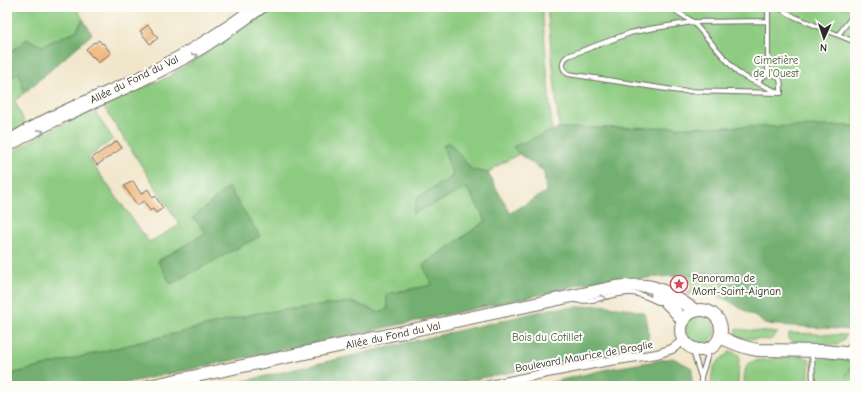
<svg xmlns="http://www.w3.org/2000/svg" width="862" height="393" font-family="'Comic Neue',sans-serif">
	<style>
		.green { fill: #8dcb81; stroke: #5c7b56; fill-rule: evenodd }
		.forest { fill: #72af6f; stroke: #4e6d4d }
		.building { fill: #eeb275 }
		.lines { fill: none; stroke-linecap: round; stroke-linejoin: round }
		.lane-casing { stroke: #706c63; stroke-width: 6 }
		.street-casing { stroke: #706c63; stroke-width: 10 }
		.secondary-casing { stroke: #706c63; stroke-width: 14 }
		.lane { stroke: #fff; stroke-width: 4 }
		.street { stroke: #fff; stroke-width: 8 }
		.secondary { stroke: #fff; stroke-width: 12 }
		.oneway { stroke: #a0a0a0 }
		.labels { text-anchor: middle; stroke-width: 4; stroke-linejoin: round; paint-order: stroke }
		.park-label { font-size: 11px; fill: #485b45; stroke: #fdfcf7 }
		.street-label { font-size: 11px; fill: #2b2b2b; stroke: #fdfcf7 }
		.poi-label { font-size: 11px; fill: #2b2b2b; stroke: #fdfcf7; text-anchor: start }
	</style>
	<rect width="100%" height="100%" fill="#fdfcf7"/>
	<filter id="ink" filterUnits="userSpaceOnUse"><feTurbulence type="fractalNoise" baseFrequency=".025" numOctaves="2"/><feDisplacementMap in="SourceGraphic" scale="8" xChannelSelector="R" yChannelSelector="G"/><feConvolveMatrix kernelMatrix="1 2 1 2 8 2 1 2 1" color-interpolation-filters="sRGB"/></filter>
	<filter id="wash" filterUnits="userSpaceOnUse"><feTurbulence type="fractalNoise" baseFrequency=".012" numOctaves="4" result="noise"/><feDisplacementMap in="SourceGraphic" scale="16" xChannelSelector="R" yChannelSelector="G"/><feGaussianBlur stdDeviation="0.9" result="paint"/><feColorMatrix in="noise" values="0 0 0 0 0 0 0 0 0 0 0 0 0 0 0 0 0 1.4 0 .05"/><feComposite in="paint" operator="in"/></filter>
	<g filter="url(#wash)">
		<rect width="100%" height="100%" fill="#f1e6ca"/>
		<!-- green -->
		<path class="green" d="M13,7H76L83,19L76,31L42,46L27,39L7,55V11Z
			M274,7H542L552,131L514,147L519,154L497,166L488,173L472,170L449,142L453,176L418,198L413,213L467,188L486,221L423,265L432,285L386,294L388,309L378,312L352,302L258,313L7,375V156L42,134L94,110L113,139L88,158L149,242L180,225L103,106L168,77L263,16ZM207,232L171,284L158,261Z
			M547,7H855V126L559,128Z
			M19,71L24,93L15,101L26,126L7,137V82Z
			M721,272L729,301C711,294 707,291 688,295L687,292L690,291L692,288C692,282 689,279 682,280C679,275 672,277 667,276Z
			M685 330a15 15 0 1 1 30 0a15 15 0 1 1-30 0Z
			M736,329L778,333L770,340L735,338Z
			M789,333L847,335L838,345C832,345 825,344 819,344C808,344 797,345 788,339Z
			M731,351L739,355L738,386H711C712,363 714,365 731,351Z
			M773,356C783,356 800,354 809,359V386H744C744,360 748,360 773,360Z
			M812,358L855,361L846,376L855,364V378L847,386H813Z"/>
		<!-- forest -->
		<path class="forest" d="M83,19L92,34L24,93L19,72L7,82V55L27,39L42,46L76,31Z
			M855,126V329L853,330L764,324L759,319L729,301L721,272L585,283L548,293L112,386H7V375L258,313L352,302L378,312L388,309L386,294L432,285L423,265L486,221L467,188L413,214L417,198L453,176L443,146L449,142L472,170L488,173L510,213L546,192L544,171L519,154L513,147L559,128Z
			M228,187L260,236L171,284L158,261L206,233L193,218Z
			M599,305L625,308L645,313C647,322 652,337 645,345L442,386H223L551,309Z
			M673,358L692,368V386H536L608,369Z"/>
		<g id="blocks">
			<!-- building -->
			<path class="building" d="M148,25L158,38L150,44L140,31Z
				M99,40L102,44L103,43L111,53L98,63L93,56L92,57L86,49L94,42L95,43Z
				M117,141L122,148L97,165L92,158Z
				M133,181L141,194L148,189L153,198L155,196L163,208L156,213L153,209L150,211L144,201L137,205L124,186Z"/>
		</g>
	</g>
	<g filter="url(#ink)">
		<use href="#blocks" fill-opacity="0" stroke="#706c63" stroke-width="1"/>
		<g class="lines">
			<defs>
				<path id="lane" d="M670,7L693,22L738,73C750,81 764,85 777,92
					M777,7L795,17L855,42
					M768,21L693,22L649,29L630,33L568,56C561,61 561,68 568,74L680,91L781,93
					M838,35L855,13
					M768,74C782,74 781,82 781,93
					M758,83C760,78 763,76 768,74V7
					M7,151C48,125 94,107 138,86C162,74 187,62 210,47C230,35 249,21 268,7
					M575,300C594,304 612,292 631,293C640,293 649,298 658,302
					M692,348L701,377
					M847,350L855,340
					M812,352L813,386
					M701,386V377L710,348"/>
				<path id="street" d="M485,386L542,374L604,362L657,354L672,349L684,340"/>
				<path id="secondary" d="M7,143C51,113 102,97 150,73C187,54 223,32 256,7
					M657,295C668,302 675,311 683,321
					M681 330a20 20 0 1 1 40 0a20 20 0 1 1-40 0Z
					M720,337C733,343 744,348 758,350L824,351L855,354
					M149,386L615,287C627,286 640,284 652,287C668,291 682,302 696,311"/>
			</defs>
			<!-- lane casing -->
			<use href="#lane" class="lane-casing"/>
			<!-- street casing -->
			<use href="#street" class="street-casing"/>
			<!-- secondary casing -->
			<use href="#secondary" class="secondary-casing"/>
			<!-- lane -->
			<use href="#lane" class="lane"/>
			<!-- street -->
			<use href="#street" class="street"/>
			<!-- secondary -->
			<use href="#secondary" class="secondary"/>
		</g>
		<!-- one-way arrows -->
		<defs><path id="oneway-chevron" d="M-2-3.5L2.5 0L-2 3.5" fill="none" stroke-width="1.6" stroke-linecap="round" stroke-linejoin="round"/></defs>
		<g class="oneway">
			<use href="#oneway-chevron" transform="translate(195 56) rotate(-30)"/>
			<use href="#oneway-chevron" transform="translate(41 132) rotate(-28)"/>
			<use href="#oneway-chevron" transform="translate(603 298) rotate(-13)"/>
		</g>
	</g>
	<!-- icons -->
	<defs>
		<symbol id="sight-ring" viewBox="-11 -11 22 22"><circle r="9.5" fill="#fdfcf7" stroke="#d1495b" stroke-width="1.5"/><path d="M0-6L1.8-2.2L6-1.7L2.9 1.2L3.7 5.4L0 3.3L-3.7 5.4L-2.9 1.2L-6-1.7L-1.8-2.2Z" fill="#d1495b"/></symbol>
	</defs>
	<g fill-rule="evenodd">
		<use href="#sight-ring" x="669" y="274" width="20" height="20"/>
	</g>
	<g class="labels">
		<!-- park labels -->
		<g class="park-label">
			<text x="776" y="64">Cimetière<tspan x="776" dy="13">de l'Ouest</tspan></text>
			<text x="547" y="341">Bois du Cotillet</text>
		</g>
		<!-- street labels -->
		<g class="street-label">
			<text transform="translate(134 79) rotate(-26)" y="4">Allée du Fond du Val</text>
			<text transform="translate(393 335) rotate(-12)" y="4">Allée du Fond du Val</text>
			<text transform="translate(584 356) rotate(-10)" y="4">Boulevard Maurice de Broglie</text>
		</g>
		<!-- poi labels -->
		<g class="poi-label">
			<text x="692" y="282">Panorama de<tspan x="692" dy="13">Mont-Saint-Aignan</tspan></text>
		</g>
	</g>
	<!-- margin -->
	<rect width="862" height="393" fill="none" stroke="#fdfcf7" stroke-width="24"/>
	<!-- north arrow -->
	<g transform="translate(824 38) rotate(183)" stroke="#fdfcf7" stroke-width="3" paint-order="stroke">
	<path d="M0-3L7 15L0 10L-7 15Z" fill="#2b2b2b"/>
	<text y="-6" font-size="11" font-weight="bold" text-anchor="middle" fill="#2b2b2b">N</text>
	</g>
</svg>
